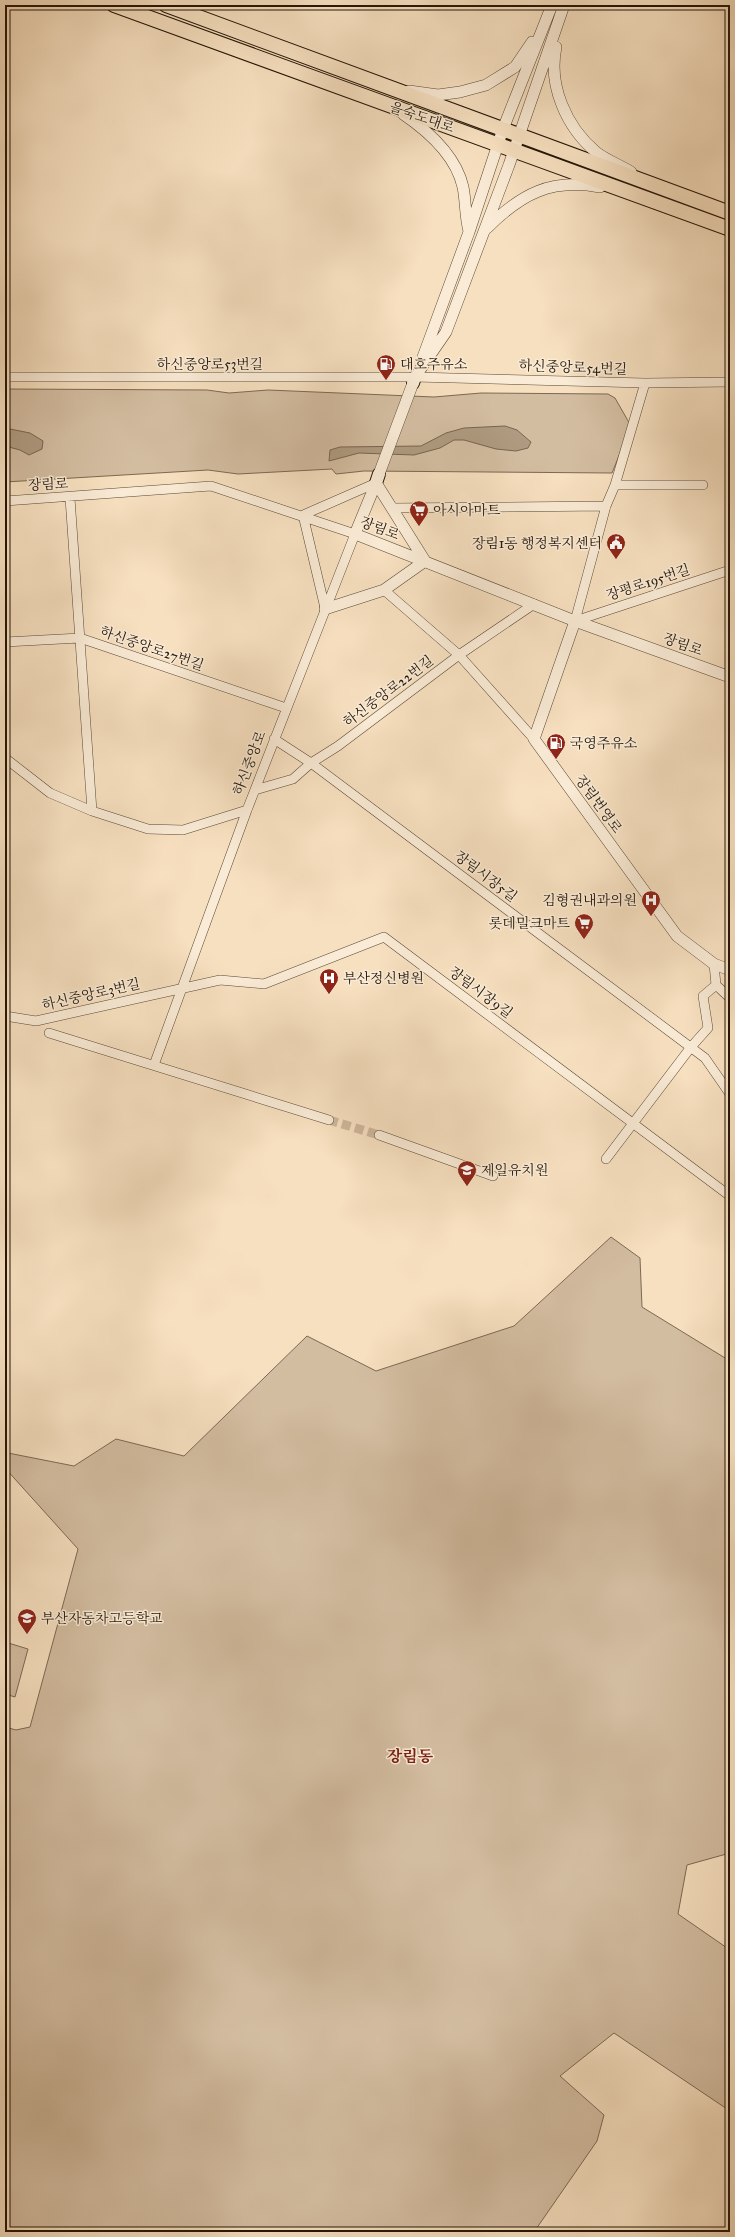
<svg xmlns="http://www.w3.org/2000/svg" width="735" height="2237" font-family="'IM FELL Great Primer','Noto Serif KR',serif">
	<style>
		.green { fill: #d3bda1; stroke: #7c6954 }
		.water { fill: #af9b81; stroke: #776550 }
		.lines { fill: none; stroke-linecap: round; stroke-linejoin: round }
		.minor-tunnel { stroke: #cdb79b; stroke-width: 9; stroke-dasharray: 9 4.5; stroke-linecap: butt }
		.minor-casing { stroke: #594835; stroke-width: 10 }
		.tertiary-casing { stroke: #594835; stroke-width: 12 }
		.secondary-casing { stroke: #241507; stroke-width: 14 }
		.trunk-casing { stroke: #241507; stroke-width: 16 }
		.minor { stroke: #faebd6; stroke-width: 9 }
		.tertiary { stroke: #faebd6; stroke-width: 11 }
		.secondary { stroke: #faebd6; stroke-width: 12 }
		.trunk { stroke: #f7e0c0; stroke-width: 14 }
		.labels { text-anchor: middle; stroke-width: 3; stroke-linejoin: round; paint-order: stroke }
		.street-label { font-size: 14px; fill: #241507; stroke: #faebd6 }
		.poi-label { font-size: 14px; fill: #241507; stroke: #faebd6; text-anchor: start }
		.quarter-label { font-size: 16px; font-weight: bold; fill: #7a1f14; stroke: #faebd6 }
	</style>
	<rect width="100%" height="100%" fill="#f7e0c0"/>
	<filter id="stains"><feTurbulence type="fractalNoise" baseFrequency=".005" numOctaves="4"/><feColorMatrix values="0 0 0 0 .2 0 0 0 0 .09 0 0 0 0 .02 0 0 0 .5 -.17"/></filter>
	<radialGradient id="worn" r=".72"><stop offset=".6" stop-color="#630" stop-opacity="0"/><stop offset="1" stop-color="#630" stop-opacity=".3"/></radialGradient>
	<!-- green -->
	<path class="green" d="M5,389L207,390L229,393L268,390L434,397L481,393L608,394L615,398L631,426L612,473L364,471L336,474L332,469L238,474L208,470L5,482Z
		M611,1237L640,1258L642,1307L730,1361V1853L687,1865L678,1914L730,1950V2111L614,2033L560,2076L604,2115L597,2141L534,2232H5V1727L16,1730L30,1727L78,1549L5,1468V1459L8,1453L74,1466L116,1439L184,1456L307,1336L376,1371L514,1326Z
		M5,1642L28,1649L15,1697L5,1694Z"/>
	<!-- water -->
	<path class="water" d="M505,426L517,430L531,442L528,448L516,451L496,449L464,440H454L440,448L414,455L359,453L329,461L330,450L340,447L421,446L446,433L464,428Z
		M5,428L30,433L43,441L42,449L29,455L20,450L5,446Z"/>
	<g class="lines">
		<!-- minor-tunnel -->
		<path class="minor-tunnel" d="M329,1120L379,1135"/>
		<defs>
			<path id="minor" d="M5,377H415L645,383L730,382
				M645,383L615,485H703
				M70,498L92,811
				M5,501L211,486L355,534L247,810L154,1065
				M392,508L606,506
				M384,590L459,655L534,739
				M325,608L303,515L376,483
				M575,621L730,570
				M575,621L606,506L615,485
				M5,642L80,638L286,708
				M274,739L311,763L705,1058L730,1094
				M5,758L50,793L92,811L148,829L183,830L247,810
				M255,790L293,779L311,763L338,746L459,655L534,604
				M714,964L716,985L730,998
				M5,1016L36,1021L220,980L264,984L384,937L730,1196
				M49,1033L329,1120
				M379,1135L493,1176
				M606,1159L691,1047L708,1028L703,996L716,985"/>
			<path id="tertiary" d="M556,47C548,85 566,127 596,152C606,160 620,165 631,172
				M409,91L438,95L460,92L486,85L515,67L532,42
				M403,114C428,131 456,156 463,187C466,202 465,217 469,231
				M487,228C521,194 551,178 600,187
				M423,357L469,232L503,129L552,5
				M415,377L446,332L509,165L564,5
				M379,474L413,383
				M376,483L355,534L575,621L730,677
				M325,609L384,590L425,561L376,483
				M575,621L534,739L677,936L714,964L730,970"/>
			<path id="secondary" d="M413,383L415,377
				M376,483L379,474"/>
			<path id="trunk" d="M114,5L730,229
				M166,5L730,213"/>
		</defs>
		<!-- minor casing -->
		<use href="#minor" class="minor-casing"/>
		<!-- tertiary casing -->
		<use href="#tertiary" class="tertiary-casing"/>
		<!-- secondary casing -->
		<use href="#secondary" class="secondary-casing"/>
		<!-- trunk casing -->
		<use href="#trunk" class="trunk-casing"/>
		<!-- minor -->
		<use href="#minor" class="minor"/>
		<!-- tertiary -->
		<use href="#tertiary" class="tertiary"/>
		<!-- secondary -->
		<use href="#secondary" class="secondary"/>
		<!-- trunk -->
		<use href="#trunk" class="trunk"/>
	</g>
	<!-- icons -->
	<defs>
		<symbol id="fuel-pin" viewBox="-11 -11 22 30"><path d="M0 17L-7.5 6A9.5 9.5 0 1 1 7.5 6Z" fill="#8f2418" stroke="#faebd6"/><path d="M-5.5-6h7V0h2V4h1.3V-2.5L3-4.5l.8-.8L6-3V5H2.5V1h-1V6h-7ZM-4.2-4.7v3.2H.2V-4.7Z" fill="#fff"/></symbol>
		<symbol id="supermarket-pin" viewBox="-11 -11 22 30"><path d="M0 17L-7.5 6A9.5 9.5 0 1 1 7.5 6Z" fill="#8f2418" stroke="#faebd6"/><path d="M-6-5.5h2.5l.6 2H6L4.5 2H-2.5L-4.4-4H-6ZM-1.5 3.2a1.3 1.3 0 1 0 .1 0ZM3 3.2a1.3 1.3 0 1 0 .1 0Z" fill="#fff"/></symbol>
		<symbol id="civic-pin" viewBox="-11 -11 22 30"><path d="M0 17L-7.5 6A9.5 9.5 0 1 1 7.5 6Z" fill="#8f2418" stroke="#faebd6"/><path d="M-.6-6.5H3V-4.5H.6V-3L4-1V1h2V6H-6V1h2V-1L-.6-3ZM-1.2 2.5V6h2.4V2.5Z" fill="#fff"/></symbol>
		<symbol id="hospital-pin" viewBox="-11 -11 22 30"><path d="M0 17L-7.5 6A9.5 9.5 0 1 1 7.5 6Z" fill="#8f2418" stroke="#faebd6"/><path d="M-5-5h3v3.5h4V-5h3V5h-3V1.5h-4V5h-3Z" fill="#fff"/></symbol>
		<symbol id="school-pin" viewBox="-11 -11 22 30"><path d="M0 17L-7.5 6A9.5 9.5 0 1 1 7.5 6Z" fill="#8f2418" stroke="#faebd6"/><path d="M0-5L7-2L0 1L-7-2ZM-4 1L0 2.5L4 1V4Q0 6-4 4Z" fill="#fff"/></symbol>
	</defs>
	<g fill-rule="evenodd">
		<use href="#fuel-pin" x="375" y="353" width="22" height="30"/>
		<use href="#supermarket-pin" x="408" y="499" width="22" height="30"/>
		<use href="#civic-pin" x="605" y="532" width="22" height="30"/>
		<use href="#fuel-pin" x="545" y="732" width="22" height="30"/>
		<use href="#hospital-pin" x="640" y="889" width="22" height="30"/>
		<use href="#supermarket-pin" x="573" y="912" width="22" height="30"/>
		<use href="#hospital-pin" x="318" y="967" width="22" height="30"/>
		<use href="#school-pin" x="456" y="1159" width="22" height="30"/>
		<use href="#school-pin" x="16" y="1607" width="22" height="30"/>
	</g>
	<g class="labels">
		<!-- street labels -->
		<g class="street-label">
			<text transform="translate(422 117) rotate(19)" y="5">을숙도대로</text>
			<text x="210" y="369">하신중앙로53번길</text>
			<text transform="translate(573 367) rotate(2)" y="5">하신중앙로54번길</text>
			<text transform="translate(48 484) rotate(-3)" y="5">장림로</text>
			<text transform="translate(380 528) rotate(21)" y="5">장림로</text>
			<text transform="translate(648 582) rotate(-18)" y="5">장평로195번길</text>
			<text transform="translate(683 644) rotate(20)" y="5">장림로</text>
			<text transform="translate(152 648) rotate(19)" y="5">하신중앙로27번길</text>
			<text transform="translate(388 691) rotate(-37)" y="5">하신중앙로22번길</text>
			<text transform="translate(249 763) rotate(-69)" y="5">하신중앙로</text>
			<text transform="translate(599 804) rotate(54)" y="5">장림번영로</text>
			<text transform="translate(486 876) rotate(37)" y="5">장림시장5길</text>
			<text transform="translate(481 992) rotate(37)" y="5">장림시장9길</text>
			<text transform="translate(91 994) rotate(-13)" y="5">하신중앙로3번길</text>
		</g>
		<!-- poi labels -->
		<g class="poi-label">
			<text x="400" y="369">대호주유소</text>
			<text x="433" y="515">아시아마트</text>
			<text x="602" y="548" text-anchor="end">장림1동 행정복지센터</text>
			<text x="570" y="748">국영주유소</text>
			<text x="637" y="905" text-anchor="end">김형권내과의원</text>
			<text x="570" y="928" text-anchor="end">롯데밀크마트</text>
			<text x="343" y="983">부산정신병원</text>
			<text x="481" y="1175">제일유치원</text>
			<text x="41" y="1623">부산자동차고등학교</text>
		</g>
		<!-- quarter labels -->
		<g class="quarter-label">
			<text x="410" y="1762">장림동</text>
		</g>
	</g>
	<!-- margin -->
	<rect width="735" height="2237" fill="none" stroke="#f7e0c0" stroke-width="20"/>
	<rect x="6" y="6" width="723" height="2225" fill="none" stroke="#241507" stroke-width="2"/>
	<rect x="10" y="10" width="715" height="2217" fill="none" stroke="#241507"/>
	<rect width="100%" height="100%" filter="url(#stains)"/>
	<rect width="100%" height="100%" fill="url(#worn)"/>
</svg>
